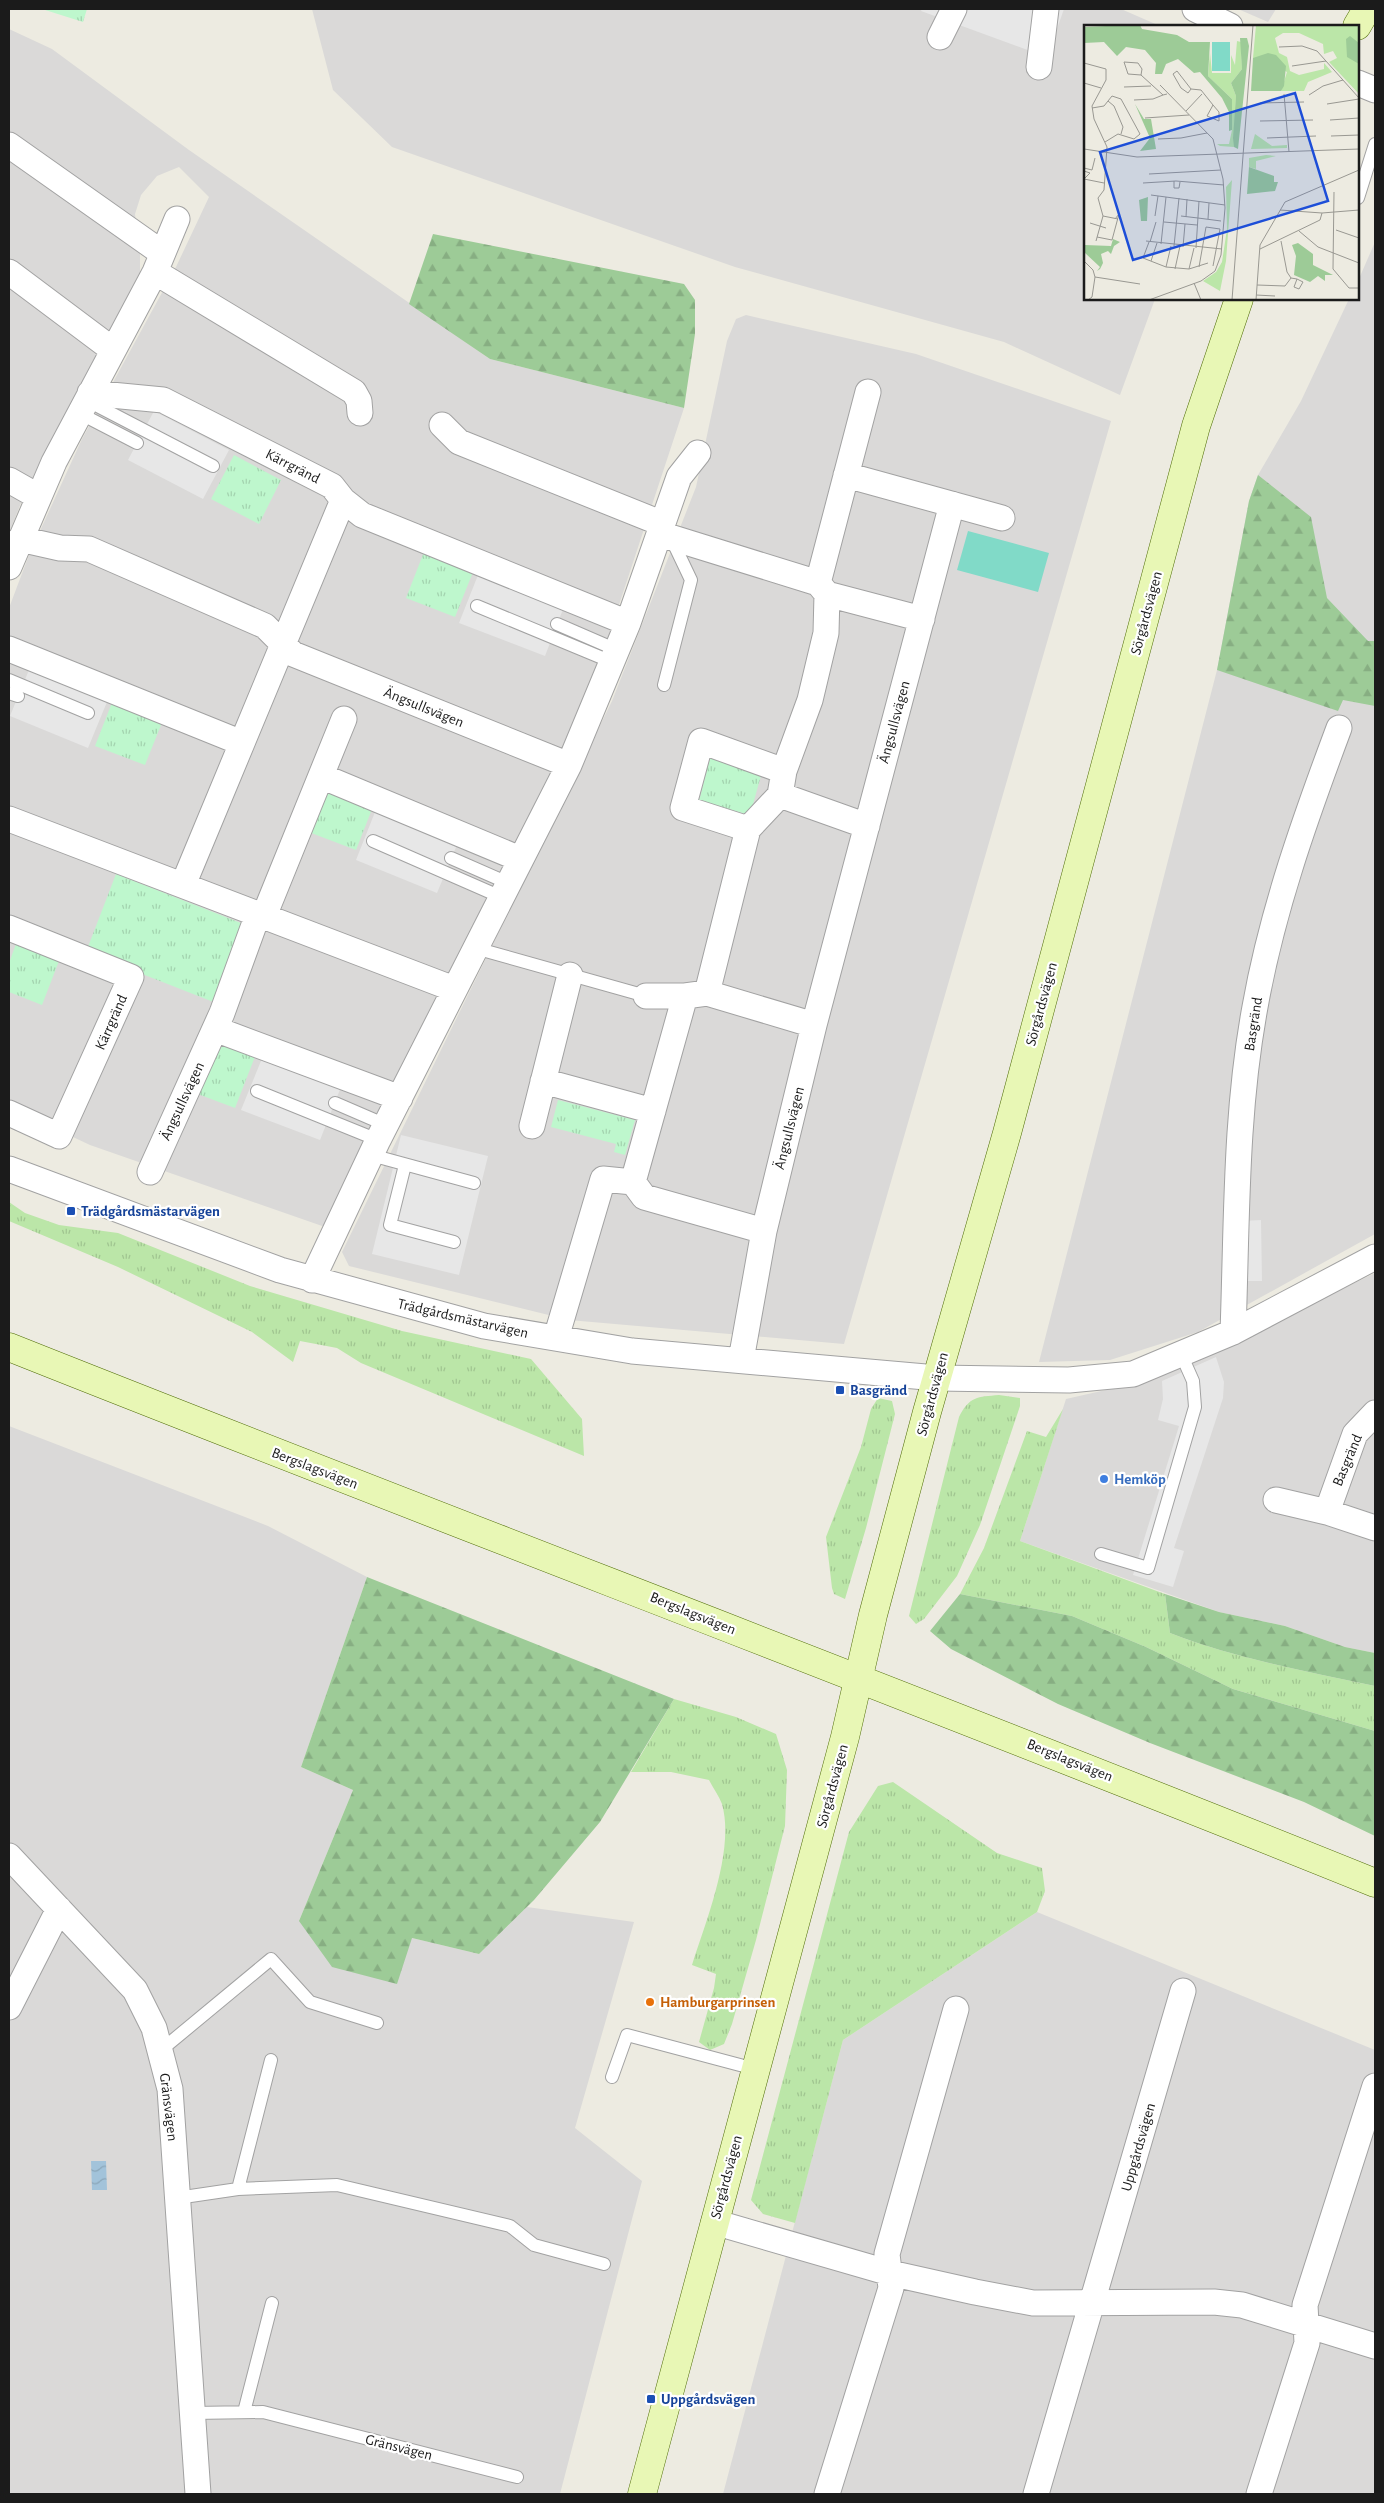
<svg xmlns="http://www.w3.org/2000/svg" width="1384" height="2503" font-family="'Alegreya Sans',sans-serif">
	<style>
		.residential { fill: #dad9d8 }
		.grass { fill: url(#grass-tufts) }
		.forest { fill: url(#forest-firs) }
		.park { fill: url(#park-tufts) }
		.pitch { fill: #81dac8 }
		.parking { fill: #e7e7e7 }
		.water { fill: url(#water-waves) }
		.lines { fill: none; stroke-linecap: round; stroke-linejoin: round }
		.lane-casing { stroke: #a2a2a2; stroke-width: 14 }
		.street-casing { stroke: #a2a2a2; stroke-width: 27 }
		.secondary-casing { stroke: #506d08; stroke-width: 29 }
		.lane { stroke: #fff; stroke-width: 12 }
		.street { stroke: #fff; stroke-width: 25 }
		.secondary { stroke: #e8f7b5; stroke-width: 28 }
		.transit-dot { fill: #1a4fb4; stroke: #fff; stroke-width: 2 }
		.shop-dot { fill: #3f7fe0; stroke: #fff; stroke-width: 2 }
		.food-dot { fill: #e8710a; stroke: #fff; stroke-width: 2 }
		.labels { text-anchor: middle; stroke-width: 4.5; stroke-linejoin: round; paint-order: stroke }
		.street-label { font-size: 15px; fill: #1b1b1b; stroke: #fff }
		.transit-label { font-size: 15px; font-weight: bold; fill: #164399; stroke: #fff; text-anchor: start }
		.shop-label { font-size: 15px; font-weight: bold; fill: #366cbe; stroke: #fff; text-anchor: start }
		.food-label { font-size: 15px; font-weight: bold; fill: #c56008; stroke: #fff; text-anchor: start }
		.inset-road { fill: none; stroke: #999892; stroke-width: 1 }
		.view { fill: #1d4ed8; fill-opacity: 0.15; stroke: #1d4ed8; stroke-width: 2.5 }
		.inset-edge { fill: none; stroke: #1b1b1b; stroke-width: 2.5 }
	</style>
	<defs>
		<pattern id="grass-tufts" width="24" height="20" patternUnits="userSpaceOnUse" patternTransform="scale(1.25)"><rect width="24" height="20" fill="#bbe6a8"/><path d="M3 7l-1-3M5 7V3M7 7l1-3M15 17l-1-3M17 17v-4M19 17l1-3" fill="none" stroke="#a0c590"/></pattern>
		<pattern id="forest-firs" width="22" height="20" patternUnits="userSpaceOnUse" patternTransform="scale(1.25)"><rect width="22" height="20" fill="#9dcb97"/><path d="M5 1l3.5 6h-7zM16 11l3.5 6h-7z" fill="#87ae82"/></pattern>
		<pattern id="park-tufts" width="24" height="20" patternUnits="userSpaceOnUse" patternTransform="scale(1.25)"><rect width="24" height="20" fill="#bef7cd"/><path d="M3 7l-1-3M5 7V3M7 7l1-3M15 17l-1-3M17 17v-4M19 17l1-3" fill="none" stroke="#a3d3af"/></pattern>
		<pattern id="water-waves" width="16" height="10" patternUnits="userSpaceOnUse" patternTransform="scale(1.25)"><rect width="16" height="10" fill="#a2c3da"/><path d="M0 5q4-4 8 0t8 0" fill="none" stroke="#8ba7ba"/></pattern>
	</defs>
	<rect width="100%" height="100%" fill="#edebe1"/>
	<!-- residential -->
	<path class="residential" d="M312,9H1121L1160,26H1085V299H1155L1120,395L1004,342L735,267L392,147L333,90Z
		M1238,9H1276L1268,22Z
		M9,29L52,49L189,150L490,359L684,408L578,729L325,1227L90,1145L9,1107V608L29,555L82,439L176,267L209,197L179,167L157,176L141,195L135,214L140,252V279L23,498L9,533Z
		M1375,242V1234L1198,1332L1110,1360L1039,1362L1217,670L1249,501L1258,475L1301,401L1349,299H1358V281Z
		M746,315L916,354L1111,421L844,1344L569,1320L349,1266L342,1252L612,701L696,487L727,341L736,319Z
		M1375,1273V1653L1345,1647L1285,1626L1219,1612L1020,1541L1066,1399L1141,1382L1214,1352Z
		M9,1426L268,1526L367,1577L301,1767L353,1790L299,1921L412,1938L479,1954L527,1907L634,1922L575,2128L642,2181L560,2494H9Z
		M1037,1912L1375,2050V2494H723L843,2040Z"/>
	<!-- grass -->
	<path class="grass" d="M9,1202L25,1213L59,1225L118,1233L250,1286L402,1331L531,1359L582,1419L584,1456L361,1363L337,1348L300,1341L293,1362L252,1332L118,1267L9,1221Z
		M999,1395L1020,1398V1406L980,1525L957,1576L924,1619L916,1624L909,1616L959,1417C970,1396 977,1397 999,1395Z
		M878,1398L892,1401L895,1414L866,1528L845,1599L834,1594L832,1588L826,1537L861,1447L871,1409Z
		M1063,1409L1020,1541L1165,1594L1170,1633C1237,1659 1306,1671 1375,1686V1731L1233,1689L1146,1647L1072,1616L960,1594L984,1548L1027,1431L1046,1437Z
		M674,1699L736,1717L776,1734L787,1770L785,1826L756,1940L732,2024L724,2044L710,2050L699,2042L714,1988L716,1974L692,1965C706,1921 735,1850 722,1804C719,1796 713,1788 709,1780L671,1772H631Z
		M893,1782L997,1853L1042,1868L1045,1891L1037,1912L843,2040L795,2223L763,2214L751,2200L849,1832L878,1786Z"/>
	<!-- forest -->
	<path class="forest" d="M433,234L684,284L695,300V334L684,408L490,359L409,304Z
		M1258,475L1311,517L1327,598L1368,641H1375V706L1343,700L1338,711L1217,670L1249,501Z
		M367,1577L674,1699L600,1822L534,1900L479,1954L412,1938L397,1984L332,1967L299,1921L353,1790L301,1767Z
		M960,1594L1072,1616L1146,1647L1233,1689L1375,1731V1836L1304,1802L1150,1743L1058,1704L951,1649L930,1631Z
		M1165,1594L1219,1612L1285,1626L1345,1647L1375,1653V1686C1306,1671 1237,1659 1170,1633Z"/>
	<!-- park -->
	<path class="park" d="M42,9H87L83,22Z
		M234,455L281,480L259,524L211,499Z
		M424,552L473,572L455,617L406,598Z
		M113,700L163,720L145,765L95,746Z
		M710,758L762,772L750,815L699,801Z
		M324,785L374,804L356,850L306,831Z
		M116,874L246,925L216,1003L86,952Z
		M16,944L59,961L42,1005L9,992V963Z
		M216,1039L256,1054L235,1108L195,1093Z
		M558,1100L635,1120L625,1155L614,1152L616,1144L551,1127Z"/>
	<!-- pitch -->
	<path class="pitch" d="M968,531L1049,553L1038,592L957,570Z"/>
	<!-- parking -->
	<path class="parking" d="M922,9H1064L1047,57L921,11Z
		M154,411L229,450L203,499L128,460Z
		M480,570L565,604L545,656L459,623Z
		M31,665L109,697L88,748L10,716Z
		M377,807L459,840L437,893L356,860Z
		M263,1056L341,1087L320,1140L241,1110Z
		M401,1135L488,1156L459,1275L372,1254Z
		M1261,1220L1262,1281H1244L1242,1221Z
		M1216,1357L1224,1382L1223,1398L1174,1548L1184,1551L1173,1587L1133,1575L1179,1426L1158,1420L1163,1399L1162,1381Z"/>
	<!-- water -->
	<path class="water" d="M91,2161H106L107,2190H92Z"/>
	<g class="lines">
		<defs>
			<path id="lane" d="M1358,198L1375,144
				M86,400L213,466
				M79,413L137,443
				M477,606L612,662
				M557,624L617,650
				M9,680L88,713
				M664,685L691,580L671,538
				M9,693L18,696
				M373,841L501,897
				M451,858L508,883
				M475,948L646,996
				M257,1091L378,1140
				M335,1103L386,1125
				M371,1155L474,1183
				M405,1165L390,1225L454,1242
				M1101,1554L1148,1568L1195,1407L1193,1381L1181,1354
				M160,2051L271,1959L310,2002L377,2023
				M612,2077L627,2035L755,2069
				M238,2189L271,2060
				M177,2198L238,2189L337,2185L510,2226L534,2245L604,2264
				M244,2412L272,2303
				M193,2413L263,2412L517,2477"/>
			<path id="street" d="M1195,9L1230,26
				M940,37L954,9
				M1039,67L1046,9
				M1358,83L1375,90
				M9,145L162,253
				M9,272L113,350
				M155,272L354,392L359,401L360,413
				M90,393L163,400L332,486L343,500L362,515L628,623
				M442,425L459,442L663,524
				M846,475L1002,518
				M9,480L39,497
				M660,534L818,583
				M20,539L60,548L89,549L265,626L293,654L569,765
				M9,567L54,462L155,272L177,219
				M827,594L922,619
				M9,649L242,743
				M321,776L520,859
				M780,795L867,826
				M9,819L454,989
				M748,829L683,808L701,741L784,771
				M183,885L343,500
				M264,916L344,719
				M9,928L131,977L59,1136L9,1113
				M707,993L814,1025
				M646,996H685
				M215,1029L400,1098
				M543,1081L653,1111
				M532,1126L570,975
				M9,1169L280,1270L484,1326L632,1351L937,1378L1069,1380L1133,1374L1233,1332L1375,1257
				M150,1172L222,1013L258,914
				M633,1182L644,1197L764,1231
				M312,1280L378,1140L569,765L628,623L679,477L698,453
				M1233,1332C1237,1223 1235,1115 1255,1007C1272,911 1305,819 1339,728
				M556,1338L603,1179L633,1182L685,996L707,993L748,829L780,795L784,771L810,700L826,633L827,594L818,583L868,392
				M741,1360L764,1231L814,1025L952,504
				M1375,1413L1355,1434L1327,1512L1375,1528
				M1276,1500L1327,1512
				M9,1856L135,1990L154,2028L170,2089L198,2494
				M9,2007L59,1909
				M714,2222L890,2273L975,2292L1033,2303L1214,2302L1242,2305L1375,2346
				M827,2494L891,2288L887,2254L956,2009
				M1036,2494L1183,1991
				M1259,2494L1307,2343L1305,2305L1375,2086"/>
			<path id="secondary" d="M1357,26L1367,9
				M9,1347C464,1528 922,1700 1375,1883
				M642,2494L845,1737L873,1615L927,1412L1007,1133L1196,426L1239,299"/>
		</defs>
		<!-- lane casing -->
		<use href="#lane" class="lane-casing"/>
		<!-- street casing -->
		<use href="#street" class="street-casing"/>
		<!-- secondary casing -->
		<use href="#secondary" class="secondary-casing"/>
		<!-- lane -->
		<use href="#lane" class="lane"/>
		<!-- street -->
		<use href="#street" class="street"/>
		<!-- secondary -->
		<use href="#secondary" class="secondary"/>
	</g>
	<!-- markers -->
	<g class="transit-dot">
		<rect x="66" y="1206" width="10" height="10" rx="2.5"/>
		<rect x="835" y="1385" width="10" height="10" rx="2.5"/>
		<rect x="646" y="2394" width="10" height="10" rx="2.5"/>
	</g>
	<circle class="shop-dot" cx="1104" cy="1479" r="5"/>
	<circle class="food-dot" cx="650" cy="2002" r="5"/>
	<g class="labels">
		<!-- street labels -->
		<g class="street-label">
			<text transform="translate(293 466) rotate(27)" y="5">Kärrgränd</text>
			<text transform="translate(1146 613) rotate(-75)" y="5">Sörgårdsvägen</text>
			<text transform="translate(424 707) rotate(22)" y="5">Ängsullsvägen</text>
			<text transform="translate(894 722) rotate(-75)" y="5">Ängsullsvägen</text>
			<text transform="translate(1041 1004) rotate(-75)" y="5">Sörgårdsvägen</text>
			<text transform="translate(111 1022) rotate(-66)" y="5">Kärrgränd</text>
			<text transform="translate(1253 1024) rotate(-81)" y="5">Basgränd</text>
			<text transform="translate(182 1101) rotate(-65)" y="5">Ängsullsvägen</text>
			<text transform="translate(789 1128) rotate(-76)" y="5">Ängsullsvägen</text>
			<text transform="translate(463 1318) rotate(13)" y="5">Trädgårdsmästarvägen</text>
			<text transform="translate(932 1394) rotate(-75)" y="5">Sörgårdsvägen</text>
			<text transform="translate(1347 1460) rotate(-67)" y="5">Basgränd</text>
			<text transform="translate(315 1468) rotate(21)" y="5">Bergslagsvägen</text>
			<text transform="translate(693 1613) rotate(22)" y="5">Bergslagsvägen</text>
			<text transform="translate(1070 1760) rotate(22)" y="5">Bergslagsvägen</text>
			<text transform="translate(832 1786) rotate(-75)" y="5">Sörgårdsvägen</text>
			<text transform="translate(169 2107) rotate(83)" y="5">Gränsvägen</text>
			<text transform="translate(1138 2147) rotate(-74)" y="5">Uppgårdsvägen</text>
			<text transform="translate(726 2177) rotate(-75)" y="5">Sörgårdsvägen</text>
			<text transform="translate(399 2447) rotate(14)" y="5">Gränsvägen</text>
		</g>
		<!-- transit labels -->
		<g class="transit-label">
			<text x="81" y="1216">Trädgårdsmästarvägen</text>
			<text x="850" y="1395">Basgränd</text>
			<text x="661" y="2404">Uppgårdsvägen</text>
		</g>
		<!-- shop labels -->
		<g class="shop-label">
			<text x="1114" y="1484">Hemköp</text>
		</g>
		<!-- food labels -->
		<g class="food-label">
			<text x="660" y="2007">Hamburgarprinsen</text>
		</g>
	</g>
	<!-- overview -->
	<g transform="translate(1084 25)">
		<rect width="275" height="275" fill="#edebe1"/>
		<path d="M172,0H275V69L245,37L253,33L249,26L240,29L239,19L215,8H199L191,13L195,28L203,32L206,46L215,50L240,44V38L248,47L224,57L220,66H197L203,47L178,33H169ZM153,16L157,17L158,44L147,58L152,71L150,122L136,121L133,119H145L148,105V74L124,51L126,28L128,48H147V30L151,40ZM171,109L188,121L203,120V123L167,124ZM182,130L192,131L172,136V144L165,142V133ZM148,155L142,236L136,266L119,256L132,247L138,237L143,204L142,162Z" fill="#bbe6a8"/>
		<path d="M44,0H56L58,4L93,10L105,17H126L124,51L148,74V105L145,106V87L138,73L116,47L110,48L94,34L82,39L78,49H71L72,38L61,25L42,22L33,31L20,17L0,18V2ZM266,11L275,18V39L263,32L262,14ZM156,13H163L165,21L154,124L150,122L149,113L152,71L147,58L158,44ZM184,28L192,30L202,41L200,61L197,66H167L169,33ZM51,79L60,94H67L72,124L56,126L66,113ZM165,142L190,151V157H194L191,166L163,169ZM64,172L63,196H57L55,175ZM29,214L36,217L30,221L27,229L24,226L17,229L19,238L16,244L13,246L16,242L0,227L1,220L27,221ZM214,218L229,229V240L249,250H241V256L234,251L226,257L210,250L212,231L208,220Z" fill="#9dcb97"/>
		<path d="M128,17H146V46H128Z" fill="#81dac8"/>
		<path class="inset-road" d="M195,22L218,21L233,26L275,73M0,38L22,44V55L8,81L10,94L23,122L20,165L14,173L19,191L34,194M208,41L242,36M57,50L58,44L54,38L40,37L44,49L57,50L79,70L83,69M0,58L17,63M40,62L67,61M107,64L104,68L97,63L89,49L93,46L107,64L117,65L129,80L123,91L135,96V87L129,80M200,69L205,127M225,70L239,61L259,55M50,75L69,74L79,70M24,76L30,81L39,102L37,109M176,78L220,77M243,79L275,74M8,83L20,81L28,71L37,74L56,109L50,114L34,109L21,117M102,86L118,69M61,93L105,90M246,95L275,93M176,96L229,95M247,111L275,110M183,113L232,111M74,114L97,113L123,108M0,124L53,132L275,124M0,143L8,145L11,133M0,146L6,148L0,154L20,158M65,149L137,145M90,156V163H95L96,157M59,158L92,156L140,160M250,167L249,244L265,263H275M67,170L141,180M196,185L238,188L275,185M71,191L74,171M97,191L114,193M102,192L103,174M114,193L137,196M124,194L125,178M80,197L113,200M6,198L22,203M252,205L275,213M215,206L234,222L275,238M13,212L28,215L35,189L31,194M12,216L19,191M62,216L138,224M197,216L203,247L207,253M65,217L59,233L82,242L105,244L124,238M66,217L72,197M77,219L82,172M90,221L95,173M99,222L101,199M112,223L115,176M176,224L236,195L238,188M0,236L9,245L11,252M67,236L73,218M82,242L87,221M115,242L122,202L136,204L129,241M91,244L96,221M105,244L110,223M110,258L117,275M173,260L201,261L207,253L213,254L210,262L215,264L219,257L213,254M172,270L191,271M4,275L8,272L11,252L56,259M65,275L117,256L131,246L137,230L141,183L139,154L129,114L76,60M148,275L169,0M172,275L176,220L201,177L275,145"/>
		<path class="view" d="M211,68L244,176L49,235L16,127Z"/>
		<rect width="275" height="275" class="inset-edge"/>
	</g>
	<!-- border -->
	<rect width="1384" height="2503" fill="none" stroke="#1b1b1b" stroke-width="20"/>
</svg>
